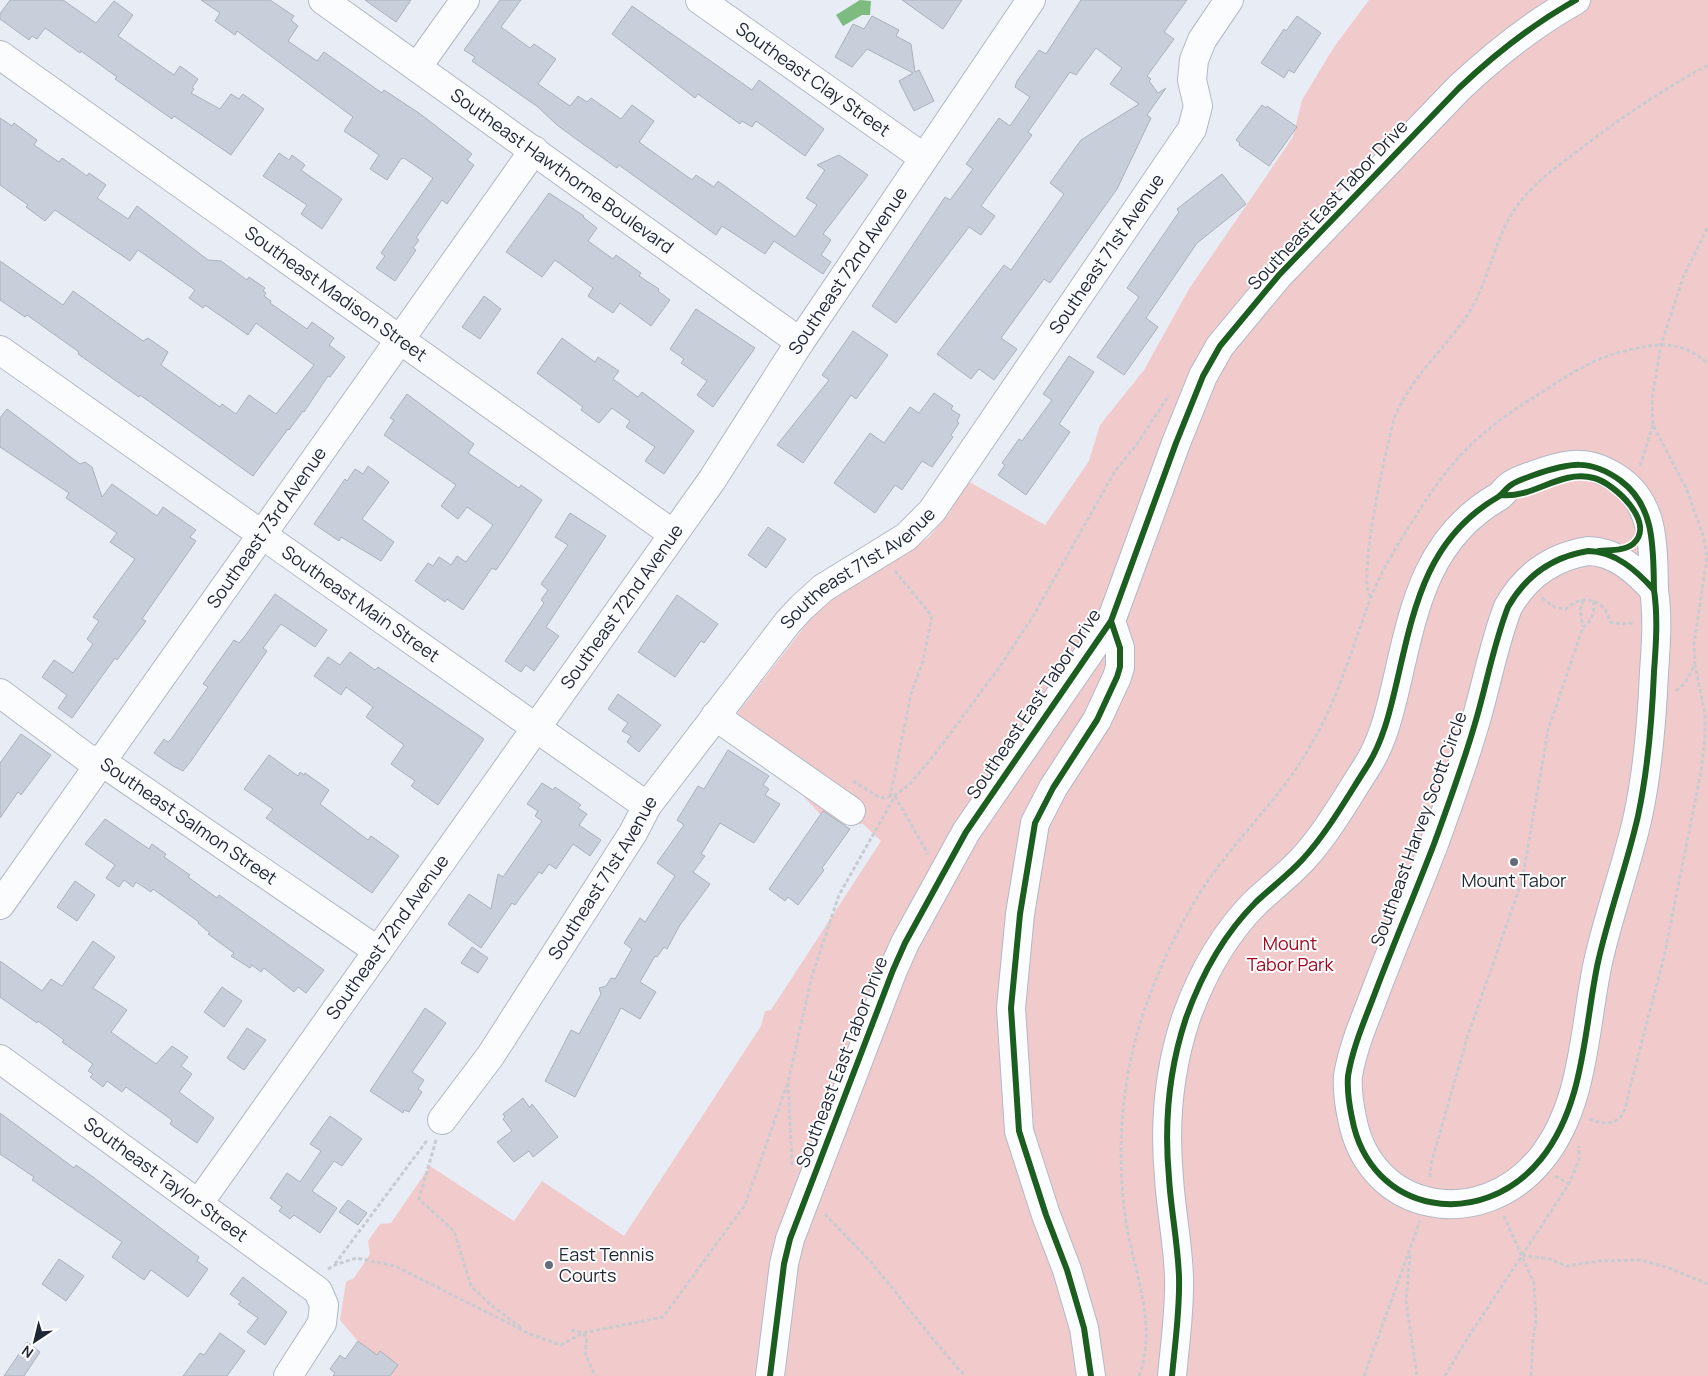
<svg xmlns="http://www.w3.org/2000/svg" width="1708" height="1376" font-family="Manrope,sans-serif">
	<style>
		.green { fill: #f1cbcc }
		.water { fill: #7dbb81 }
		.building { fill: #c8ceda; stroke: #abb1bc }
		.lines { fill: none; stroke-linecap: round; stroke-linejoin: round }
		.minor-casing { stroke: #b2b8c3; stroke-width: 30 }
		.path { stroke: #c8ccd0; stroke-width: 3; stroke-dasharray: 4 2.5; stroke-linecap: butt }
		.minor { stroke: #fbfcfe; stroke-width: 28 }
		.cycleway-casing { stroke: #fff; stroke-width: 9 }
		.cycleway { stroke: #1b5e20; stroke-width: 6 }
		.poi-dot { fill: #656c79; stroke: #fff; stroke-width: 2 }
		.labels { text-anchor: middle; stroke-width: 4; stroke-linejoin: round; paint-order: stroke }
		.street-label { font-size: 18px; fill: #1f2736; stroke: #fff }
		.poi-label { font-size: 18px; fill: #1f2736; stroke: #fff }
		.park-label { font-size: 18px; fill: #a2041e; stroke: #fff }
	</style>
	<rect width="100%" height="100%" fill="#e7ecf5"/>
	<!-- green -->
	<path class="green" d="M1369,0H1708V1376H387L340,1320L346,1282L354,1278L370,1254L368,1241L380,1224L391,1223L430,1166L514,1221L542,1181L624,1236L761,1026L765,1011L771,1010L881,841L863,824L828,823L733,719L812,617L826,604L928,538L951,511L947,505L966,480L1045,525L1089,461L1100,425L1144,370L1189,289L1293,137L1302,100L1334,47Z"/>
	<!-- water -->
	<path class="water" d="M860,0L871,1L870,15H862L843,26L836,15Z"/>
	<!-- building -->
	<path class="building" d="M10,0H63L96,23L114,1L133,15L118,36L174,75L180,66L198,79L192,88L194,89L191,93L220,109L231,94L239,99L243,94L264,109L231,155L174,116L172,119L115,79L117,77L81,51L80,53L45,28L37,39L32,36L29,40L0,19V14Z
		M201,0H270L294,16L291,20L298,26L288,41L317,61L324,52L382,93L384,90L419,113L472,154L467,160L474,165L447,204L442,200L416,238L419,240L413,248L416,250L395,281L376,268L385,256L381,253L433,178L404,158L401,159L387,180L370,169L379,155L344,131L353,117L237,31L235,35L215,21L220,13Z
		M365,0H411L396,22Z
		M500,0H521L501,27L530,48L534,44L556,59L538,84L570,106L578,96L587,102L591,98L621,119L632,105L654,121L639,142L692,180L696,175L714,187L718,181L795,237L817,205L806,198L825,170L817,165L839,155L868,175L823,234L831,240L821,255L831,262L823,274L774,241L765,254L722,226L716,235L619,165L617,168L583,144L557,125L538,107L472,61L475,57L464,50Z
		M902,0H962L943,29Z
		M1081,0H1187L1164,32L1174,39L1147,76L1151,79L1149,81L1158,93L1166,88L1147,115L1151,118L1117,189L1050,283L1044,279L1001,338L1017,349L994,380L979,369L971,379L937,354L1004,265L1011,270L1064,194L1050,183L1081,140L1139,104L1110,84L1122,68L1096,48L1076,75L1070,72L1028,132L1032,135L981,206L995,216L981,235L969,227L896,323L872,306L945,197L950,200L973,169L966,164L999,118L1010,126L1030,97L1015,87L1017,81L1039,50L1046,54Z
		M632,6L752,90L759,80L824,129L805,156L756,121L752,127L742,121L740,124L698,94L695,98L612,34Z
		M872,16L899,30L896,36L911,44L915,72L919,70L934,101L914,111L899,81L913,73L867,49L852,67L835,57L853,24L864,29Z
		M1297,16L1321,33L1294,73L1289,70L1284,78L1261,63L1284,29L1286,31Z
		M1262,105L1266,108L1267,106L1297,127L1269,166L1239,145L1240,143L1236,140Z
		M0,118L12,126L14,123L37,140L34,145L59,162L62,158L87,176L89,173L106,185L97,198L128,219L137,206L208,260L221,261L247,280L249,277L265,288L263,291L266,293L264,296L271,301L270,303L307,329L312,322L334,338L329,345L345,357L330,377L328,376L304,412L303,411L289,430L288,429L253,476L140,395L139,397L78,354L79,352L27,315L25,317L0,300V261L63,305L73,291L143,341L148,338L168,352L161,365L220,407L222,404L236,414L249,395L276,414L314,365L256,323L248,335L205,305L203,308L189,298L195,290L138,250L130,261L55,210L45,221L26,207L28,205L0,185Z
		M279,153L289,160L292,155L305,165L301,170L342,199L322,229L301,214L307,205L263,176Z
		M1222,174L1246,204L1197,243L1146,318L1158,327L1124,375L1097,357L1139,297L1127,288L1179,212L1177,209Z
		M549,193L584,216L583,217L597,228L588,241L613,259L616,255L641,273L639,276L659,289L658,291L670,300L651,326L620,303L613,313L588,296L593,288L555,260L542,277L506,252Z
		M484,296L501,309L480,339L462,327Z
		M696,309L755,348L713,407L697,395L707,381L681,363L684,359L670,349Z
		M853,331L888,355L856,399L851,395L803,463L777,445L829,380L822,375Z
		M562,338L595,362L598,357L619,371L613,379L638,397L642,392L694,431L664,474L645,461L655,447L626,427L630,421L612,408L599,423L581,410L583,407L537,373Z
		M1069,356L1094,372L1059,424L1070,432L1026,495L998,475L1005,465L1002,463L1019,439L1022,441L1052,400L1043,394Z
		M934,393L953,406L951,409L960,415L957,421L959,423L951,435L953,437L932,467L922,461L902,490L895,485L875,513L834,483L870,433L884,443L910,407L919,413Z
		M407,394L474,444L468,453L519,488L521,485L542,500L505,557L496,570L492,568L463,610L447,599L445,602L415,581L428,563L433,566L439,557L451,565L457,556L466,562L493,525L467,507L458,519L441,506L456,485L384,435L394,420L390,418Z
		M7,409L80,464L85,462L92,467L102,497L112,484L157,516L163,507L196,530L190,537L196,541L142,619L146,621L117,660L115,658L72,718L58,708L67,695L42,677L54,660L73,673L93,644L87,639L99,621L93,617L135,559L110,542L117,533L66,498L69,493L0,447V418Z
		M368,466L389,482L362,519L394,542L381,561L341,537L339,541L314,524L345,479L347,481L355,469L363,474Z
		M570,513L606,536L546,627L559,636L534,671L526,665L521,672L505,661L544,603L541,600L548,590L541,584L568,545L555,537Z
		M768,527L786,539L766,568L748,555Z
		M275,594L327,630L315,647L281,624L263,648L267,651L191,761L183,771L173,766L154,753L164,739L168,742L172,738L208,687L203,684L224,654L234,640L239,643L245,636Z
		M677,595L718,624L704,643L701,641L675,677L638,652Z
		M350,652L375,670L378,667L484,739L438,805L411,786L415,781L391,764L404,745L366,717L373,707L346,687L341,695L314,676L328,657L340,665Z
		M618,694L661,725L639,752L627,742L631,736L622,731L628,723L608,709Z
		M21,734L51,755L21,795L18,792L0,818V763Z
		M728,750L769,776L763,785L769,789L765,795L780,804L754,843L720,823L701,854L705,856L693,872L710,884L680,925L667,949L664,947L657,957L655,956L640,982L656,992L640,1019L621,1008L575,1097L545,1081L571,1030L579,1034L601,994L599,988L606,986L611,978L615,979L632,949L624,943L640,918L645,922L675,876L657,863L684,825L677,820L698,786L704,789Z
		M269,755L298,776L300,772L304,775L305,773L329,790L320,804L368,840L371,836L399,856L372,893L266,818L273,809L244,789Z
		M542,783L553,790L555,787L581,805L578,808L587,814L579,825L601,840L590,856L573,844L556,869L549,864L542,874L539,872L515,905L512,903L481,948L448,924L469,894L491,909L498,874L503,877L542,821L535,816L538,811L527,804Z
		M823,811L850,829L822,868L824,870L798,905L788,897L785,901L769,889Z
		M105,819L149,849L152,844L166,854L164,857L190,875L188,877L217,898L219,895L324,970L306,993L298,987L294,992L264,968L261,972L252,965L250,968L231,956L234,953L208,934L210,933L198,923L199,922L153,889L151,892L136,882L133,887L124,880L119,887L106,878L115,865L85,844Z
		M75,881L95,895L77,921L57,907Z
		M93,941L115,957L93,988L127,1010L111,1032L156,1064L172,1046L188,1057L181,1066L192,1074L179,1092L214,1118L197,1143L170,1124L172,1120L126,1087L122,1092L107,1081L103,1087L90,1077L93,1074L88,1071L93,1064L62,1042L64,1040L38,1021L37,1023L0,997V961L42,991L51,979L62,986Z
		M472,947L488,958L478,973L461,963Z
		M222,987L242,1001L224,1027L204,1012Z
		M425,1008L446,1023L412,1072L424,1080L418,1089L422,1092L409,1112L404,1110L403,1113L370,1091Z
		M247,1028L266,1040L244,1070L227,1058Z
		M523,1098L530,1108L532,1104L558,1137L533,1157L529,1151L514,1162L497,1142L512,1131L503,1119L505,1117L503,1114Z
		M0,1113L74,1168L76,1165L93,1177L199,1257L197,1261L208,1269L188,1297L151,1270L144,1280L112,1257L122,1242L32,1180L34,1177L0,1154Z
		M330,1116L362,1139L342,1166L334,1161L312,1191L337,1208L320,1233L294,1215L290,1219L279,1211L282,1207L270,1198L287,1173L300,1182L321,1151L310,1144Z
		M348,1200L367,1213L358,1225L339,1212Z
		M59,1259L84,1276L66,1301L42,1284Z
		M243,1277L287,1312L265,1345L247,1332L258,1318L238,1304L241,1302L230,1294Z
		M220,1333L245,1351L227,1376H183L200,1353L204,1355Z
		M358,1341L377,1355L380,1351L398,1365L390,1376H333L335,1373L330,1369L340,1355L345,1359Z
		M27,1342L40,1352L24,1376H4Z"/>
	<g class="lines">
		<defs>
			<g id="minor">
				<path id="s1" d="M323,0L800,342"/>
				<path id="s2" d="M700,0L924,158"/>
				<path id="s3" d="M0,55L673,534"/>
				<path d="M418,66L465,0"/>
				<path id="s4" d="M0,350L647,806"/>
				<path d="M1588,551C1615,551 1637,571 1654,590C1658,617 1656,645 1654,672C1652,720 1648,769 1638,816C1627,865 1609,913 1598,962C1584,1027 1585,1105 1541,1159C1482,1232 1370,1215 1352,1118C1349,1104 1347,1090 1348,1076C1353,1045 1367,1015 1378,985C1396,938 1416,891 1434,844C1449,803 1464,762 1476,720C1487,682 1494,643 1508,607C1526,575 1552,557 1588,551Z"/>
				<path id="s5" d="M0,693L87,758L102,762L378,951"/>
				<path d="M715,716L851,811"/>
				<path id="s6" d="M0,905L534,150"/>
				<path id="s7" d="M0,1059L318,1291L324,1305L322,1323L288,1376"/>
				<path id="s8" d="M442,1120L491,1055L633,833L647,806L788,622L802,607L823,588L906,537L932,511L1192,129L1198,106L1192,80L1194,60L1202,40L1229,0"/>
				<path id="s9" d="M199,1203L712,480L800,342L1031,0"/>
				<path d="M770,1376L784,1264L790,1239L893,970L905,943L966,832L1111,621L1176,443L1203,376L1220,346L1279,275L1459,88C1495,54 1533,24 1576,0"/>
				<path d="M1091,1376L1084,1328L1067,1270L1046,1215L1019,1131L1011,1008L1020,914L1035,823L1053,788L1097,720L1117,677L1120,667V648L1111,621"/>
				<path d="M1172,1376C1175,1343 1180,1310 1179,1277C1178,1244 1171,1211 1169,1178C1164,1124 1169,1069 1186,1018C1201,976 1224,934 1256,902C1271,888 1288,875 1302,860C1327,833 1346,799 1366,768C1383,742 1390,711 1397,681C1414,607 1427,538 1498,497C1503,494 1506,488 1511,485C1518,480 1526,478 1534,475C1569,463 1590,458 1621,481C1656,507 1653,551 1654,590"/>
			</g>
		</defs>
		<!-- minor casing -->
		<use href="#minor" class="minor-casing"/>
		<!-- path -->
		<path class="path" d="M1640,466L1653,425
			M1370,597C1357,577 1387,444 1395,416C1415,371 1447,348 1471,309C1490,277 1494,240 1515,209C1532,184 1555,168 1579,150C1620,118 1662,90 1708,65
			M1542,598L1554,607L1566,609C1583,592 1606,600 1610,622L1620,624L1634,623
			M1583,600L1580,610L1583,627
			M1676,691L1685,683L1695,664L1694,644L1707,557L1703,535L1687,490L1653,425L1652,399L1661,345L1683,278L1708,226
			M853,781L877,796L884,798L895,795L909,785L935,754L1001,665L1032,618L1115,471L1137,444L1169,395
			M895,796L928,854
			M890,797L911,694L923,661L932,616L895,571
			M1589,1119C1617,1130 1625,1118 1629,1091L1664,957L1701,772L1705,738V714L1695,665
			M436,1140L419,1199L454,1231L471,1286L491,1305L523,1329
			M792,1165L788,1082L812,976L839,895L895,796
			M1555,1176L1569,1184
			M1430,1177L1431,1164L1467,1038L1522,881L1548,730L1583,627C1593,621 1594,612 1594,601
			M825,1214C841,1232 859,1248 875,1267C905,1303 933,1341 965,1376
			M1504,1216L1534,1283L1536,1321L1533,1339L1531,1376
			M1410,1255L1406,1301L1417,1376
			M1522,1255L1550,1259L1566,1266L1600,1261L1641,1260L1669,1268L1708,1284
			M335,1264L428,1139
			M328,1269L335,1265L356,1258L395,1266L530,1334L561,1345L583,1333L663,1317L745,1205L787,1085
			M571,1330L583,1333L587,1338L585,1353L595,1376
			M1139,1376C1158,1324 1134,1273 1126,1222C1117,1161 1120,1094 1137,1034C1151,983 1181,918 1212,875C1243,832 1281,796 1308,750C1338,700 1350,653 1370,600C1379,576 1393,552 1407,530C1445,468 1468,439 1531,399C1558,382 1585,362 1617,353C1652,344 1680,337 1708,364
			M1364,1376L1420,1221
			M1445,1376L1467,1339L1569,1184L1579,1160V1146"/>
		<!-- minor -->
		<use href="#minor" class="minor"/>
		<defs>
			<path id="cycleway" d="M1501,495C1533,499 1560,469 1594,478C1614,483 1657,523 1633,544C1624,551 1610,550 1599,551
				M1588,551C1615,551 1637,571 1654,590C1658,617 1656,645 1654,672C1652,720 1648,769 1638,816C1627,865 1609,913 1598,962C1584,1027 1585,1105 1541,1159C1482,1232 1370,1215 1352,1118C1349,1104 1347,1090 1348,1076C1353,1045 1367,1015 1378,985C1396,938 1416,891 1434,844C1449,803 1464,762 1476,720C1487,682 1494,643 1508,607C1526,575 1552,557 1588,551Z
				M770,1376L784,1264L790,1239L893,970L905,943L966,832L1111,621L1176,443L1203,376L1220,346L1279,275L1459,88C1495,54 1533,24 1576,0
				M1091,1376L1084,1328L1067,1270L1046,1215L1019,1131L1011,1008L1020,914L1035,823L1053,788L1097,720L1117,677L1120,667V648L1111,621
				M1172,1376C1175,1343 1180,1310 1179,1277C1178,1244 1171,1211 1169,1178C1164,1124 1169,1069 1186,1018C1201,976 1224,934 1256,902C1271,888 1288,875 1302,860C1327,833 1346,799 1366,768C1383,742 1390,711 1397,681C1414,607 1427,538 1498,497C1503,494 1506,488 1511,485C1518,480 1526,478 1534,475C1569,463 1590,458 1621,481C1656,507 1653,551 1654,590"/>
		</defs>
		<!-- cycleway casing -->
		<use href="#cycleway" class="cycleway-casing"/>
		<!-- cycleway -->
		<use href="#cycleway" class="cycleway"/>
	</g>
	<!-- markers -->
	<g class="poi-dot">
		<circle cx="1514" cy="862" r="5"/>
		<circle cx="549" cy="1265" r="5"/>
	</g>
	<g class="labels">
		<!-- street labels -->
		<g class="street-label">
			<text dy="6" stroke="none"><textPath href="#s2" startOffset="138">Southeast Clay Street</textPath></text>
			<text dy="6" stroke="none"><textPath href="#s1" startOffset="294">Southeast Hawthorne Boulevard</textPath></text>
			<text transform="translate(1328 205) rotate(-47)" y="6">Southeast East Tabor Drive</text>
			<text dy="6" stroke="none"><textPath href="#s8" startOffset="1101">Southeast 71st Avenue</textPath></text>
			<text dy="6" stroke="none"><textPath href="#s9" startOffset="1136">Southeast 72nd Avenue</textPath></text>
			<text dy="6" stroke="none"><textPath href="#s3" startOffset="412">Southeast Madison Street</textPath></text>
			<text dy="6" stroke="none"><textPath href="#s6" startOffset="462">Southeast 73rd Avenue</textPath></text>
			<text dy="6" stroke="none"><textPath href="#s8" startOffset="696">Southeast 71st Avenue</textPath></text>
			<text dy="6" stroke="none"><textPath href="#s4" startOffset="441">Southeast Main Street</textPath></text>
			<text dy="6" stroke="none"><textPath href="#s9" startOffset="731">Southeast 72nd Avenue</textPath></text>
			<text transform="translate(1034 704) rotate(-56)" y="6">Southeast East Tabor Drive</text>
			<text dy="6" stroke="none"><textPath href="#s5" startOffset="229">Southeast Salmon Street</textPath></text>
			<text transform="translate(1419 829) rotate(-70)" y="6">Southeast Harvey Scott Circle</text>
			<text dy="6" stroke="none"><textPath href="#s8" startOffset="291">Southeast 71st Avenue</textPath></text>
			<text dy="6" stroke="none"><textPath href="#s9" startOffset="326">Southeast 72nd Avenue</textPath></text>
			<text transform="translate(842 1062) rotate(-69)" y="6">Southeast East Tabor Drive</text>
			<text dy="6" stroke="none"><textPath href="#s7" startOffset="205">Southeast Taylor Street</textPath></text>
		</g>
		<!-- poi labels -->
		<g class="poi-label">
			<text x="1514" y="887">Mount Tabor</text>
			<text x="559" y="1261" text-anchor="start">East Tennis<tspan x="559" dy="21">Courts</tspan></text>
		</g>
		<!-- park labels -->
		<g class="park-label">
			<text x="1290" y="950">Mount<tspan x="1290" dy="21">Tabor Park</tspan></text>
		</g>
	</g>
	<!-- north arrow -->
	<g transform="translate(35 1341) rotate(215)" stroke="#ffffff" stroke-width="4" paint-order="stroke">
	<path d="M0-4L9 19L0 12L-9 19Z" fill="#1f2736"/>
	<text y="-8" font-size="14" font-weight="bold" text-anchor="middle" fill="#1f2736">N</text>
	</g>
</svg>
